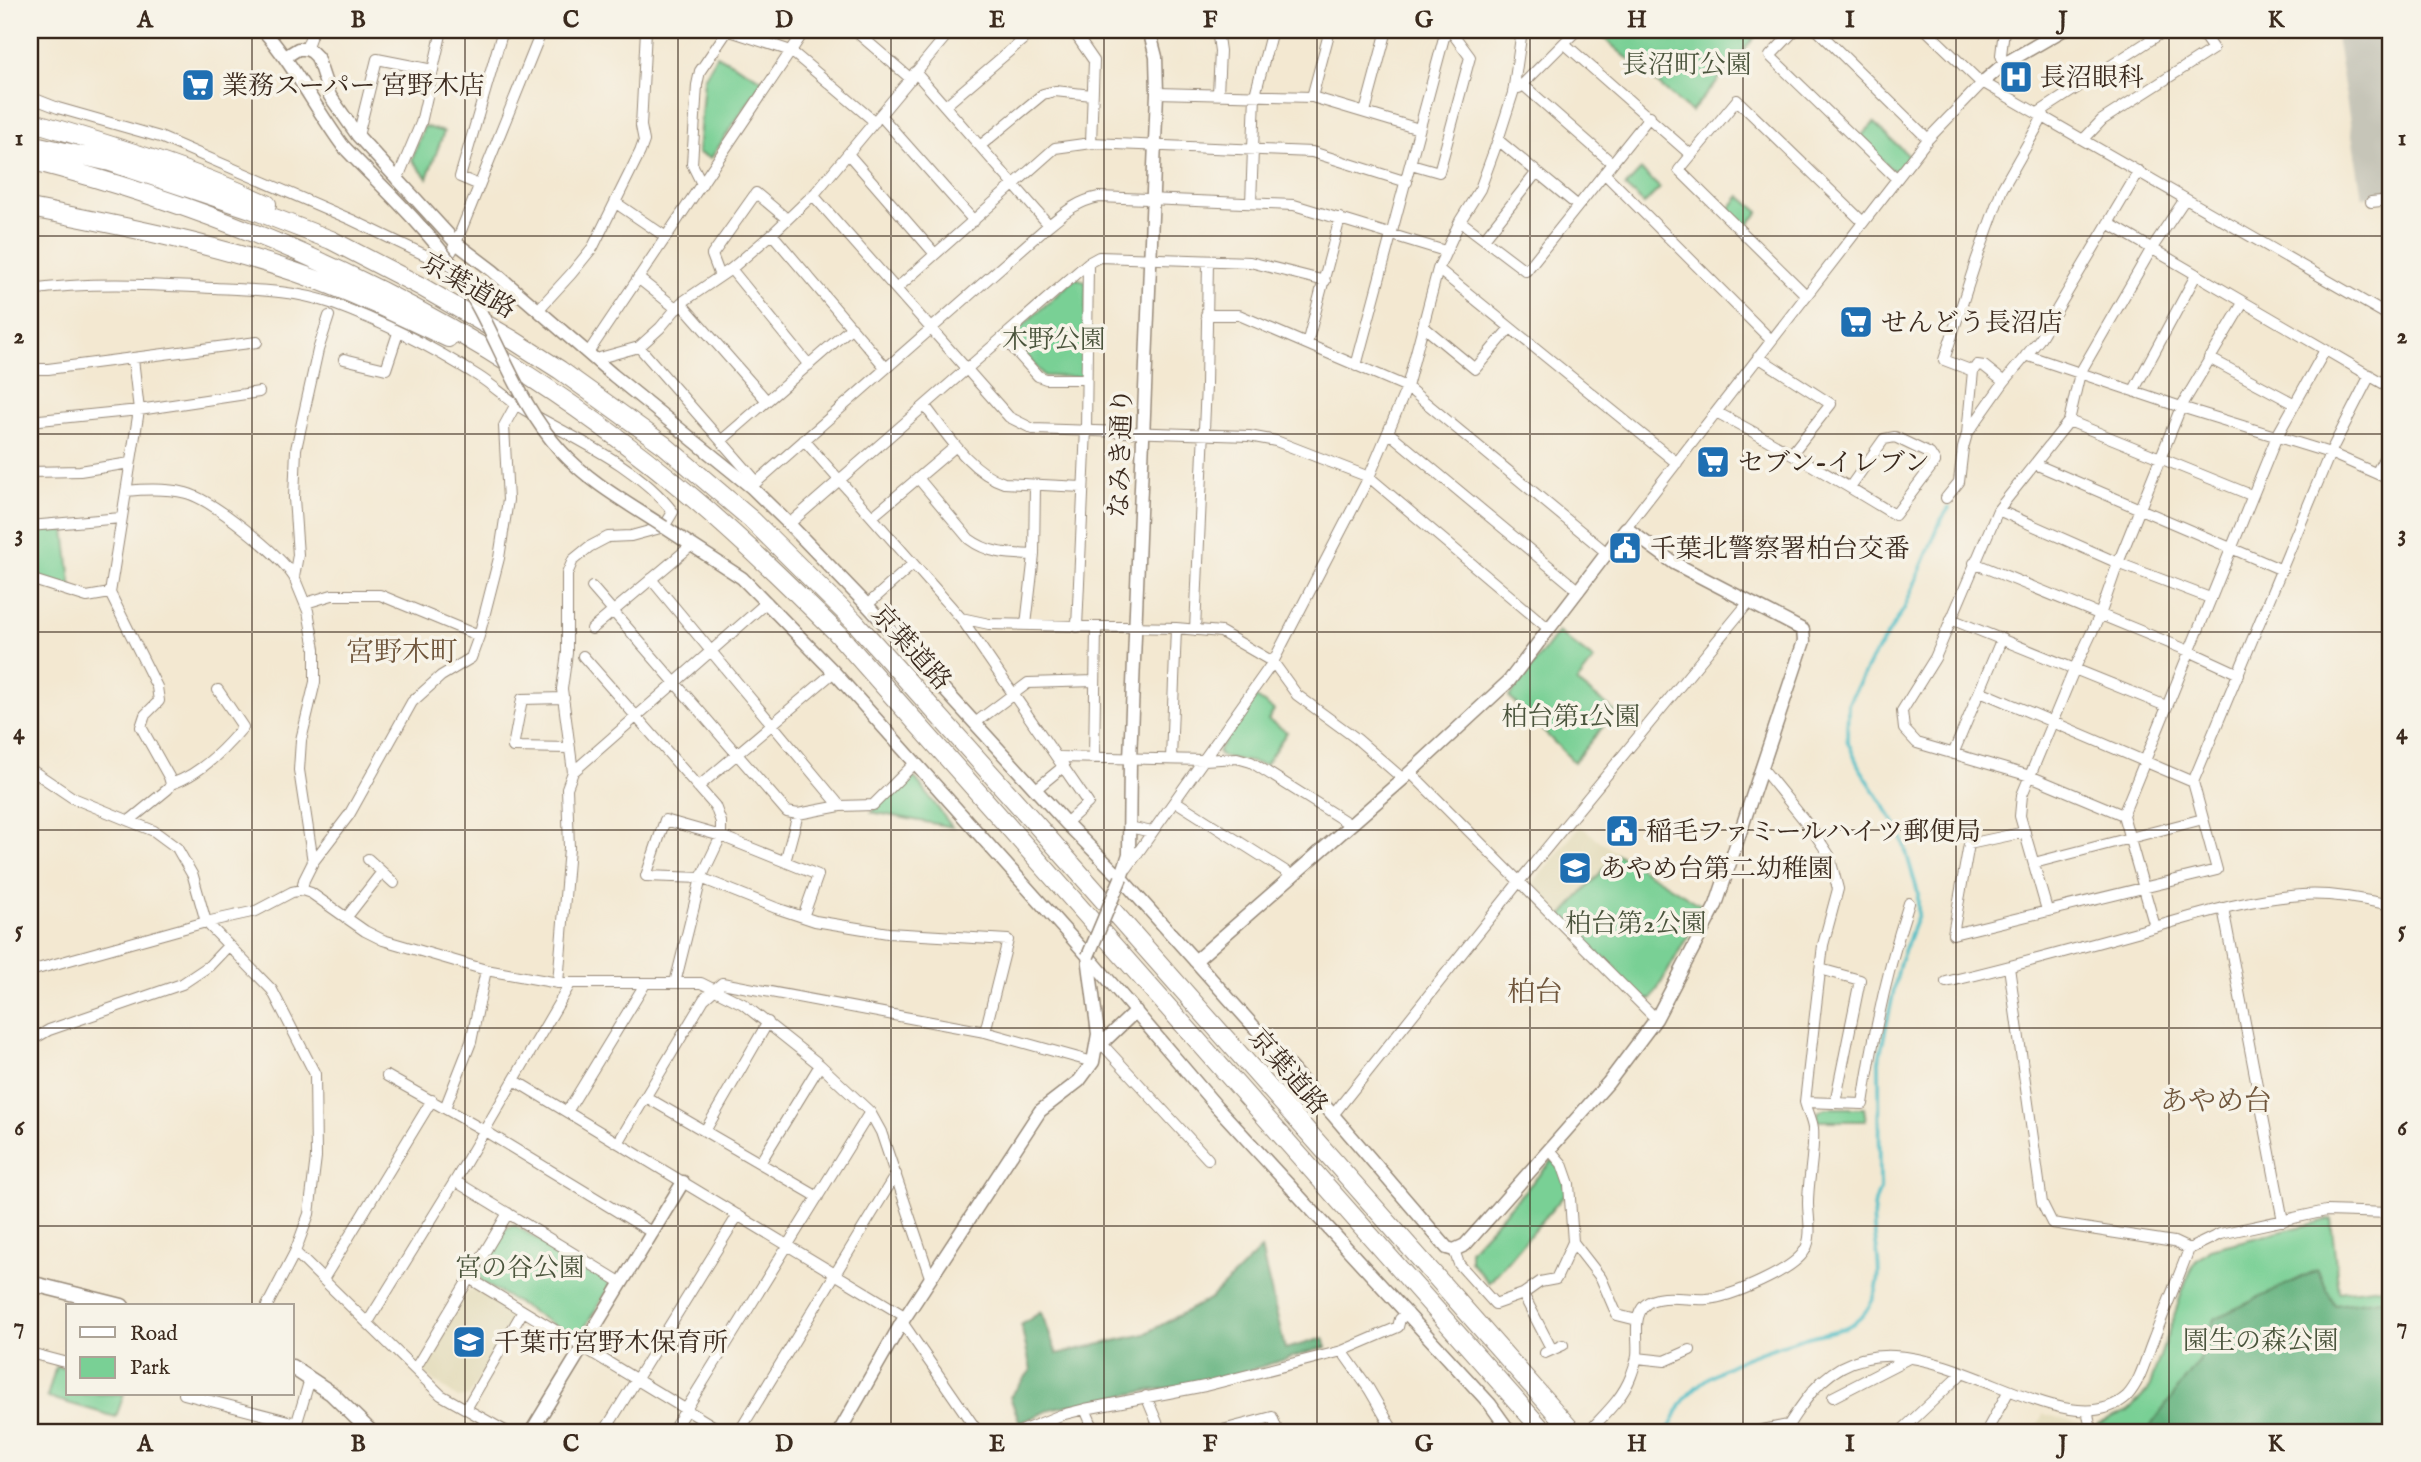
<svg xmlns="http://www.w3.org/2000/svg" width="2421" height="1462" font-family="'IM FELL English','Noto Serif JP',serif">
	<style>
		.built { fill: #e3dbba }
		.industrial { fill: #c6c5b8 }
		.green { fill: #79d095; stroke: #5a7d5a; stroke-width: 2 }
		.forest { fill: #62b27e; stroke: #4e6e4e; stroke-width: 2 }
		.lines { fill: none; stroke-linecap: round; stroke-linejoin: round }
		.stream { stroke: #50bec6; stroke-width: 3.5 }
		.minor-casing { stroke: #978978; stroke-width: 12 }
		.tertiary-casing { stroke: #978978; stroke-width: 15 }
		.primary-casing { stroke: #978978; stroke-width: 17 }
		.motorway-casing { stroke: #978978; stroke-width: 20 }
		.minor { stroke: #fff; stroke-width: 10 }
		.tertiary { stroke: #fff; stroke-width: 12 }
		.primary { stroke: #fff; stroke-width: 14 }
		.motorway { stroke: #fff; stroke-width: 18 }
		.tertiary-bridge-casing { stroke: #978978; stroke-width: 15; stroke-linecap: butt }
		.tertiary-bridge { stroke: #fff; stroke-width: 12 }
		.grid { fill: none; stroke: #3b2a1e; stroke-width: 2; stroke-opacity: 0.55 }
		.labels { text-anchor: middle; stroke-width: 7; stroke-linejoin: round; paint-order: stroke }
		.park-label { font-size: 26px; fill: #4a543c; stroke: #f7f3e8 }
		.poi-label { font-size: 26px; fill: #3b2a1e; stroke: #f7f3e8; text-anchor: start }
		.street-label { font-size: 26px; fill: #3b2a1e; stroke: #f7f3e8 }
		.neighbourhood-label { font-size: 28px; fill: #70563c; stroke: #f7f3e8 }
		.neatline { fill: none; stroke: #3b2a1e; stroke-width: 2.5 }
		.grid-label { font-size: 23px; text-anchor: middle; font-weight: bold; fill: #3b2a1e }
	</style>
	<rect width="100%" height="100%" fill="#f7f3e8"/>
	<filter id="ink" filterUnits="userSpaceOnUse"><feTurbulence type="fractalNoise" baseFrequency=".0143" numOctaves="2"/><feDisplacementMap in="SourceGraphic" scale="14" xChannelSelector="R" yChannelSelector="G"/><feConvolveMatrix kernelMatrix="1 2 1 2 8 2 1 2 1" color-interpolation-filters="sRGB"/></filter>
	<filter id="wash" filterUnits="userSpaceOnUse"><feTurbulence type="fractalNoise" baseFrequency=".00686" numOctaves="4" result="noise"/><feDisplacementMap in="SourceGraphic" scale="28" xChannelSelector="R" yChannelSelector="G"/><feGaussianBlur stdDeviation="1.57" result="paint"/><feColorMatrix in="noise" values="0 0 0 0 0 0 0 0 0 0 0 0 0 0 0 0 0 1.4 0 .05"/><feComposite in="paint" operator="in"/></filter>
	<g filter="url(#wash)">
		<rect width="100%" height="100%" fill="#f3e8d1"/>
		<!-- built -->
		<path class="built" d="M1580,826L1617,853L1562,917L1534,889L1533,883Z
			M476,1289L513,1311L516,1318L469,1396L458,1398L424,1374L423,1366L468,1291Z
			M2043,1414L2079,1423L2087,1430L2086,1432H2034Z"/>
		<!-- industrial -->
		<path class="industrial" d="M2335,30H2391V194L2362,197Z"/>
		<!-- green -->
		<path class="green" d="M1594,30H1761L1691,112Z
			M717,55L763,80L711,158L698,153L704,79Z
			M1874,123L1909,156L1897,171L1892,170L1859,138Z
			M424,126L444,132L427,178L412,160Z
			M1641,170L1660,188L1644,204L1625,187Z
			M1740,196L1759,212L1746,227L1731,214L1730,208Z
			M1076,278L1086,282L1085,374L1079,377L1044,376L1014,341V333Z
			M65,530L72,591L30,575V531Z
			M1558,632L1594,660L1577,682L1615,712L1574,762L1509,697Z
			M1255,697L1274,710L1268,720L1287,732L1265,765L1220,756L1218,751Z
			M902,778L916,779L952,827L872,812Z
			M1617,854L1704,907L1652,999H1642L1561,917Z
			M1825,1108H1864L1866,1121H1818V1112Z
			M1553,1160L1562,1172L1567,1192L1489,1283L1470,1261V1250Z
			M2331,1219L2339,1292L2391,1286V1432H2096L2098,1424L2128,1411L2148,1391L2186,1281L2196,1261L2210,1249Z
			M514,1225L608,1281L609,1288L582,1332L572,1336L482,1282L478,1272L505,1229Z
			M56,1366L68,1370V1394H124L116,1417L47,1397Z"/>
		<!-- forest -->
		<path class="forest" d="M1261,1249L1285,1349L1324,1338L1326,1347L1247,1371L1187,1386L1153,1390L1054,1408L1020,1423L1010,1397L1031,1370L1021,1325L1041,1312L1057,1354L1145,1334L1211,1298Z
			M2317,1270L2335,1305L2391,1298V1432H2146L2199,1361L2214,1319Z"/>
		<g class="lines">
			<!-- stream -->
			<path class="stream" d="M1667,1432C1673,1422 1677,1409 1685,1399C1711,1365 1772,1348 1812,1336C1829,1332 1849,1330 1861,1317C1901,1274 1858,1229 1880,1190L1879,1060L1900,962L1918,915V893L1900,831L1858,765L1847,740L1848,704L1870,662L1904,609L1941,520L1949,508"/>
		</g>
	</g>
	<g filter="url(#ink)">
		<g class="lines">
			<defs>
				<path id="minor" d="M727,30L791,51L875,122
					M854,30L911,79
					M1069,30L1076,35L1094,61L1091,143
					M1217,30L1220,51L1218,94
					M1795,30L1770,56L1897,179
					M1817,30L1928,139
					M1926,30L1977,79L2391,317
					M1565,44L1691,155
					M306,49L313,30
					M2004,64L2001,55L2004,30
					M915,72L1049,225
					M1522,84L1612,163
					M1519,88L1577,30
					M1157,93L1312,97L1419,129
					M30,97L58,108L160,137L352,220L427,256L451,252L456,243L542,30
					M1312,97L1330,30
					M945,106L1034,30
					M1365,112L1387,30
					M2038,113L2166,30
					M880,115L974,221
					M358,136L377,59L433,70
					M2084,139L2102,120L2213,49L2200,30
					M1498,140L1578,206
					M980,146L1043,94L1055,91L1092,95
					M849,155L935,254
					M1411,164L1439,172L1470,57L1450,30
					M1604,173L1771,340
					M397,180L421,123L442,30
					M702,184L692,164L697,85L700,71L728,30
					M479,185L460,177L503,30
					M813,195L1009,417L1033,429L1249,436L1276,441L1369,477L1549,629
					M2371,202L2391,200
					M616,203L666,237
					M1251,203L1255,95L1272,30
					M1460,221L1526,271L1650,116
					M2108,223L2391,388
					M772,234L886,368
					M1484,239L1537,172
					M731,269L809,365
					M1438,269L1677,463
					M720,276L712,255L756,193L787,219
					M638,278L677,309
					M896,289L1055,148L1091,143L1312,152L1407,182
					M30,290C91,281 154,285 215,288C254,290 294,290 331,303C380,321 434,348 478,376C494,386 508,400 525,410C575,439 637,465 673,512L664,527L631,536L608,537L589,547L573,560L567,574V653L562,689L573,772L567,788L569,848L558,983
					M1806,295L1679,170L1737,100L1863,222
					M681,303L767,401
					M538,310L571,274L593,247L640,152L644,141L641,126L646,30
					M1206,315H1239L1407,387L1607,553
					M1424,327L1475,369L1510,328
					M1004,338L1038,376L1046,379H1086
					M1307,344L1340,218
					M639,347L757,482
					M588,353L805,30
					M2026,355L2181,407L2330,453L2391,480
					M1758,357L1831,404L1793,452
					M2209,358L2295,404
					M344,359L386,369L398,333
					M596,359L639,347L660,328L681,303L731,269L772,234L816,192L951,30
					M1356,366L1446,30
					M30,369H48L257,342
					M1973,371L1944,360L1976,261L2002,189L2044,115
					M2134,390L2196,275
					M925,406C946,433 970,472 1004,483L1082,487
					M1716,412C1777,444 1836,479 1895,515L1935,462L1930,454L1895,437L1884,439L1850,487
					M30,421L139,410L259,392
					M2069,421L2251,495
					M1388,432L1579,591
					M1967,434L2004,382L2039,340L2139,171
					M722,440L852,327
					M804,440L961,618L1088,803L1066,823
					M2035,464L2282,570
					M30,472L80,471L130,463
					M2377,472L2391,445
					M918,478L969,539C989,554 1009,554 1034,555
					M751,487L1049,225C1065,212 1078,201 1099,197L1294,205L1445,251
					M126,491C146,489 166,488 186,493C213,500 279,554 294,577
					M1946,498L1959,482L1963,448L1967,434L1973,371L1977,365L1984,366L2004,382
					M1998,510L2118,563L2210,598
					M872,517L956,446
					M789,524L1088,263L1099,257L1250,262L1325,281
					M30,526L121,518
					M1626,528L1928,139L1983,82
					M1974,563L2189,651L2239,674
					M30,579L87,597L110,593
					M651,579L840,806
					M592,587L787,812L798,814L840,806L873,805L915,763
					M306,603L332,595H380L479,636
					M867,605L913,564
					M961,618L989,624L1176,628L1221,632L1273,662L1297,695L1357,739L1403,779
					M1951,619L2166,706
					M1026,625L1034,555L1035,486
					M1077,627L1086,429L1088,263
					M592,629L692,545
					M1195,630L1206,385L1208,261
					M583,656L715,806L721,822V836L701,878L675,983
					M1980,691L2193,782
					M564,698L522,699L513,747L570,748
					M975,723L1028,683L1095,681
					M1953,754L2002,638
					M1059,757L1204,760L1237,758L1251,762L1351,825
					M1094,758L1096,627
					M1171,759L1176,628
					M30,769L73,798L154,831L177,848L193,876L206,922L272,990L315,1074L316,1157L309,1214L295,1252L267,1306
					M573,772L767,602
					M1410,772L1656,1019
					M171,784C199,775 224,750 243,727L218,690
					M698,787L834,672
					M1036,789L1064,766
					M1175,801L1293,876
					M2123,815L2030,776L1917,743L1904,729L1902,711L1935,658L1998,510L2069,421L2080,373L2152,248L2185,199
					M129,821L168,789L171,784L169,777L141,727L145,715L159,701L157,687L110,593L139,410L133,359
					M1129,827L1152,832
					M2025,832L1969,844L1953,934L2217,870L2193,782L2330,453L2370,375
					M368,859L394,883
					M313,862L349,815L412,702L441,676L471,658L479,636L499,558L508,500L504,426L516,404
					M785,862L798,814
					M2034,863L2203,819
					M1127,868L1273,662L1369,477L1407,387L1438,269L1460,221L1480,189L1498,140L1513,93L1522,30
					M302,890L304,880L313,862L299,770L301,740L315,682V649L308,611L294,577L298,555L294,498L296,449L318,350L329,316
					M2223,908L2283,1221
					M2047,910L2020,816L2022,795L2074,670L2100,615L2118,563L2181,407L2243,303
					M803,917L818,875L721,836L665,820L646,876L701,878L776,908L815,921L888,933L1008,940L985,1032
					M346,918L382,872
					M2155,927L2123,815L2277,436L2325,350
					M2009,967L2042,1203L2052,1223L2174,1242L2189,1249
					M1820,969L1860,980L1835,1103
					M30,971L206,922L256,911L292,892L302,890L311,893L365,931L383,940L486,970L558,983H701L743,1004L820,1065L870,1112L881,1132L930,1277
					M1946,982C2015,966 2083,947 2151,928C2201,914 2251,898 2302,895C2332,893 2361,899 2391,905
					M30,1041L49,1030L182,984L209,966L228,946
					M1102,1044L1208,1159
					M387,1076L485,1131L653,1233
					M514,1080L906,1317
					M646,1097L818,1197
					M1805,1102L1863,1104C1873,1035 1887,970 1909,903
					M445,1108L471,1042L486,970
					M567,1112L645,984
					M1333,1115L1518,883L1749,602
					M705,1131L768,1022
					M618,1143L704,999L722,983L985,1032L1093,1062
					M760,1163L820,1065
					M455,1181L622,1283
					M1573,1242L1601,1278L1617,1315L1637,1320
					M1454,1250L1459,1264L1495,1304L1523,1294L1540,1282L1556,1279L1573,1242L1569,1184L1562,1164L1550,1150
					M295,1252L441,1395L507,1432
					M324,1278L432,1100
					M469,1278L723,1432
					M1523,1294L1552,1350
					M368,1322L455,1181L570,984
					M902,1322L978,1432
					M1342,1351L1369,1389L1394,1432
					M30,1353L68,1363
					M1545,1353L1563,1345
					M1637,1358L1665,1361L1690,1350
					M415,1369L508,1213
					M184,1394L296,1423
					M1146,1396L1161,1432
					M1833,1397L1909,1358
					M466,1409L523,1311
					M1085,1409L1095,1432
					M294,1432L310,1379
					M604,1432L738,1215
					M672,1432L870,1112
					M739,1432L896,1174
					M1019,1432L1061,1415L1085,1409L1205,1386L1342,1351L1398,1327L1400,1319L1408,1313
					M1215,1432L1272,1417L1278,1432
					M1598,1432L1593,1427C1608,1411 1623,1397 1631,1376C1633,1370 1636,1363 1637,1356C1639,1340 1632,1317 1645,1305C1659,1292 1689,1301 1707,1299C1731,1297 1794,1270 1805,1250C1813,1236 1808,1218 1808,1203C1808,1178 1815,1152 1813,1128C1812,1120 1807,1110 1805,1102L1823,945L1838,889L1829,855L1813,831L1762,768
					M1753,1432L1788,1425
					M1785,1432C1790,1421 1798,1411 1805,1401C1894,1274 2054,1462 2127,1396C2140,1382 2145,1361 2152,1343C2164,1312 2177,1281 2189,1249L2220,1234L2326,1211L2391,1213
					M1900,1432L1959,1376
					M1986,1432L2007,1394
					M2088,1432L2090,1425L2088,1414"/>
				<path id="tertiary" d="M263,30C294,65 315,108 343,146
					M285,57L298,49H306L312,52L317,57L330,96L358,136L456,243L493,271L613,375L751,487L789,524L867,605L1066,823L1121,878L1333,1115L1447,1248L1454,1250L1465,1245L1608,1083L1656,1019L1716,905L1804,641L1803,630L1674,563L1626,528L1509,681L1403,779L1195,961
					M1983,82L2004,64L2063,30
					M664,527L742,578L834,672L1088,956L1217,1107L1490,1404L1510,1432
					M1121,878L1129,854L1130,759L1157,93L1156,57L1149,30
					M1096,1049L1136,1011
					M531,1432L683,1182
					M839,1432L902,1322L1040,1111L1079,1081L1093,1062L1098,1034L1088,956"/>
				<path id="primary" d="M30,1283L122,1306
					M292,1367L331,1393L371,1432"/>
				<path id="motorway" d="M30,121C111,145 190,169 267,204
					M30,144L110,162L251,209L331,240L420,286L513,340L560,370L664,445L752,520L854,621L1067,859L1573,1432
					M30,160C279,224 496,332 693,498C743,540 790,586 836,632L1544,1432
					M30,208C119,225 209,243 295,272C348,290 398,314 448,338"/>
			</defs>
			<!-- minor casing -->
			<use href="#minor" class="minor-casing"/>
			<!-- tertiary casing -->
			<use href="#tertiary" class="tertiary-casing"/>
			<!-- primary casing -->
			<use href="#primary" class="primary-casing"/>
			<!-- motorway casing -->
			<use href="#motorway" class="motorway-casing"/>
			<!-- minor -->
			<use href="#minor" class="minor"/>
			<!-- tertiary -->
			<use href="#tertiary" class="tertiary"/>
			<!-- primary -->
			<use href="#primary" class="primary"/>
			<!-- motorway -->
			<use href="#motorway" class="motorway"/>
			<defs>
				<path id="tertiary-bridge" d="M343,146C382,187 425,226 457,272C496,329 514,400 561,451C589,482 629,504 664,527
					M1088,956L1121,878"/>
			</defs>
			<!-- tertiary-bridge casing -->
			<use href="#tertiary-bridge" class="tertiary-bridge-casing"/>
			<!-- tertiary-bridge -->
			<use href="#tertiary-bridge" class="tertiary-bridge"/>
		</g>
	</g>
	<!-- grid -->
	<path class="grid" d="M252,30V1306M465,30V1432M678,30V1432M891,30V1432M1104,30V1432M1317,30V1432M1530,30V1432M1743,30V1432M1956,30V1432M2169,30V1432M30,236H2391M30,434H2391M30,632H2391M30,830H2391M30,1028H2391M30,1226H2391M252,1394V1432"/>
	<!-- icons -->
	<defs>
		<symbol id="hospital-square" viewBox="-11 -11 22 22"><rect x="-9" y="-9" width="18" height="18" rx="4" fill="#1f6fb2" stroke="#f7f3e8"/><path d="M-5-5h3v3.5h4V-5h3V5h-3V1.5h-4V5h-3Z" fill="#fff"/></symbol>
		<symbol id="supermarket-square" viewBox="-11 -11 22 22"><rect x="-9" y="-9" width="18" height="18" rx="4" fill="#1f6fb2" stroke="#f7f3e8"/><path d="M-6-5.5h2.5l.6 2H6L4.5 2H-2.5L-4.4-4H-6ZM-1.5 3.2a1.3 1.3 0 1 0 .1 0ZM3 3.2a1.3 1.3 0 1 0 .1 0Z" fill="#fff"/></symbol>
		<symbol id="civic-square" viewBox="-11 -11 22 22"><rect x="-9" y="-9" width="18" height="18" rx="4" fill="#1f6fb2" stroke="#f7f3e8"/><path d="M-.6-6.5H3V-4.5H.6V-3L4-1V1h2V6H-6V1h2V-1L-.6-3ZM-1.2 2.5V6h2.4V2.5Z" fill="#fff"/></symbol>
		<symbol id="school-square" viewBox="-11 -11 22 22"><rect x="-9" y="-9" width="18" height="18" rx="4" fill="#1f6fb2" stroke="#f7f3e8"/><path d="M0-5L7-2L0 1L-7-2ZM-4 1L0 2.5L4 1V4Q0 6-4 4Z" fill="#fff"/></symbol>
	</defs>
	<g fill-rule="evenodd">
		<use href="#hospital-square" x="1997" y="58" width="38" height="38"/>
		<use href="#supermarket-square" x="179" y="66" width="38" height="38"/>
		<use href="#supermarket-square" x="1837" y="303" width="38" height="38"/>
		<use href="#supermarket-square" x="1694" y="443" width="38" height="38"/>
		<use href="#civic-square" x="1606" y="529" width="38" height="38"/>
		<use href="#civic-square" x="1603" y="812" width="38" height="38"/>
		<use href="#school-square" x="1556" y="849" width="38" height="38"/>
		<use href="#school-square" x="450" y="1323" width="38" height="38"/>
	</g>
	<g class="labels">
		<!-- park labels -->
		<g class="park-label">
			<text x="1687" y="73">長沼町公園</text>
			<text x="1054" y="348">木野公園</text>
			<text x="1571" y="725">柏台第1公園</text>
			<text x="1636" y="932">柏台第2公園</text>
			<text x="520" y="1276">宮の谷公園</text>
			<text x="2261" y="1349">園生の森公園</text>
		</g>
		<!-- poi labels -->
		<g class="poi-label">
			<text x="2040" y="86">長沼眼科</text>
			<text x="222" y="94">業務スーパー 宮野木店</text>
			<text x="1881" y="331">せんどう長沼店</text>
			<text x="1738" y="471">セブン-イレブン</text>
			<text x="1650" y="557">千葉北警察署柏台交番</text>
			<text x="1646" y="840">稲毛ファミールハイツ郵便局</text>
			<text x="1600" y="877">あやめ台第二幼稚園</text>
			<text x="494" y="1351">千葉市宮野木保育所</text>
		</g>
		<!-- street labels -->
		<g class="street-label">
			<text transform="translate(469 285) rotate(30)" y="9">京葉道路</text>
			<text transform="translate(1120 453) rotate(-88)" y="9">なみき通り</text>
			<text transform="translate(912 647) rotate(48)" y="9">京葉道路</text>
			<text transform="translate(1289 1071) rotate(49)" y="9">京葉道路</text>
		</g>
		<!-- neighbourhood labels -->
		<g class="neighbourhood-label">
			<text x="402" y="661">宮野木町</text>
			<text x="1535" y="1001">柏台</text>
			<text x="2216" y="1110">あやめ台</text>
		</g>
	</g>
	<!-- margin -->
	<rect width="2421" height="1462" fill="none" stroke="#f7f3e8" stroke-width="77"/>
	<!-- legend -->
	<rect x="66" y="1304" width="228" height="91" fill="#f7f3e8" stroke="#aca397" stroke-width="2"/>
	<rect x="80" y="1327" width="35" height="10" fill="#ffffff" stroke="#aca397" stroke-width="2"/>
	<text x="130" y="1340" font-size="21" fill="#3b2a1e">Road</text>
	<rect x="80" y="1357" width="35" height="21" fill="#79d095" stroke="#aca397" stroke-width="2"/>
	<text x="130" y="1374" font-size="21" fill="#3b2a1e">Park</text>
	<rect x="38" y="38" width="2344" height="1386" class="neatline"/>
	<g class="grid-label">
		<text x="145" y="27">A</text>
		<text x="358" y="27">B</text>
		<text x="571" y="27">C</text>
		<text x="784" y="27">D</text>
		<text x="997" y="27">E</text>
		<text x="1210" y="27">F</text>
		<text x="1424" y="27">G</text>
		<text x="1637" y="27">H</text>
		<text x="1850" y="27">I</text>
		<text x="2063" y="27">J</text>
		<text x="2276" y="27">K</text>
		<text x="19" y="145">1</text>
		<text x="2402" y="145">1</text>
		<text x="19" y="343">2</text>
		<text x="2402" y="343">2</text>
		<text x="19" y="541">3</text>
		<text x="2402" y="541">3</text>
		<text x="19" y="739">4</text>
		<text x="2402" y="739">4</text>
		<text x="19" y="937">5</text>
		<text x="2402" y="937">5</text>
		<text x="19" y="1135">6</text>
		<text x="2402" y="1135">6</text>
		<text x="19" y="1333">7</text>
		<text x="2402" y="1333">7</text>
		<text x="145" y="1451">A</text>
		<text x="358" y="1451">B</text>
		<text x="571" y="1451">C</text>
		<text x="784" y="1451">D</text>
		<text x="997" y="1451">E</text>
		<text x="1210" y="1451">F</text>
		<text x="1424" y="1451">G</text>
		<text x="1637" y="1451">H</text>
		<text x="1850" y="1451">I</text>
		<text x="2063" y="1451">J</text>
		<text x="2276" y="1451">K</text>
	</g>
</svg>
